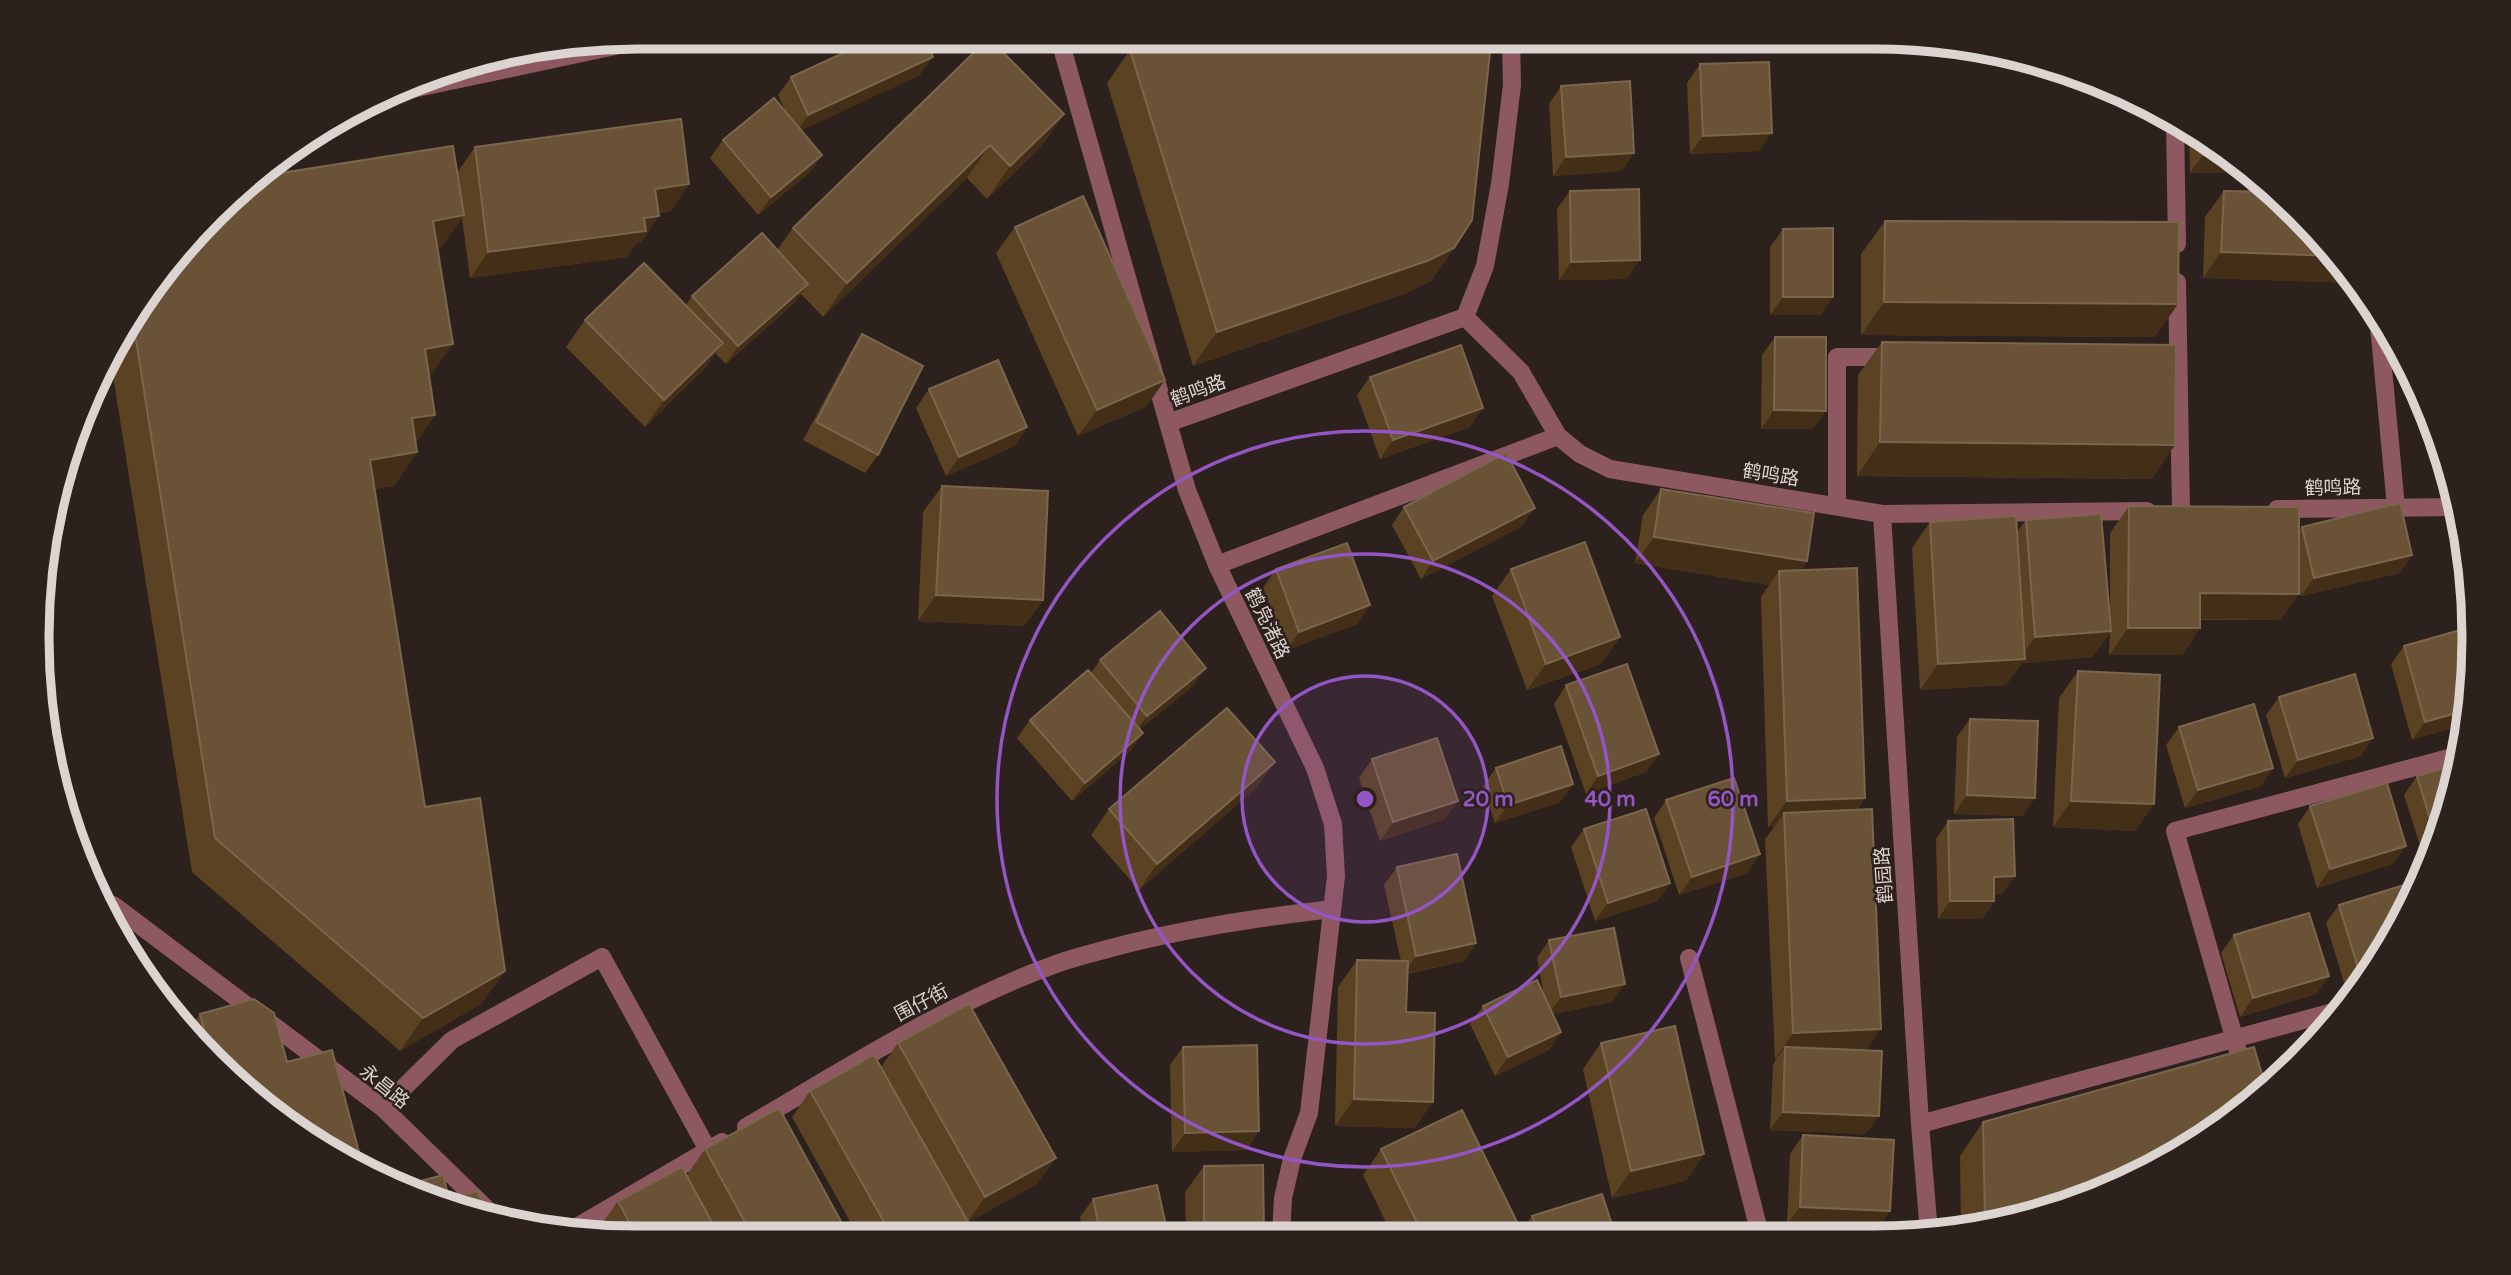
<svg xmlns="http://www.w3.org/2000/svg" width="2511" height="1275" font-family="'Varela Round','Noto Sans SC',sans-serif">
	<style>
		.lines { fill: none; stroke-linecap: round; stroke-linejoin: round }
		.minor { stroke: #8e5860; stroke-width: 18 }
		.wall { fill: #5b4222 }
		.shaded-wall { fill: #432e18 }
		.building { fill: #695235; stroke: #7b664d; stroke-width: 2 }
		.ring { fill: none; stroke: #9356c4; stroke-width: 3.5 }
		.labels { text-anchor: middle; stroke-width: 5; stroke-linejoin: round; paint-order: stroke }
		.street-label { font-size: 19px; fill: #dcd4d1; stroke: #2d211d }
		.rim { fill: none; stroke: #dcd4d1; stroke-width: 9 }
		.centre { fill: #9356c4; stroke: #2d211d; stroke-width: 3.5 }
		.ring-label { font-size: 21px; text-anchor: middle; font-weight: bold; fill: #9356c4; stroke: #2d211d; stroke-width: 5; stroke-linejoin: round; paint-order: stroke }
	</style>
	<rect width="100%" height="100%" fill="#2d211d"/>
	<g class="lines">
		<!-- minor -->
		<path class="minor" d="M1059,37L1187,490L1217,565L1315,768L1333,824L1336,876L1309,1113L1292,1159L1283,1198L1281,1235
			M403,91L657,37
			M2175,121L2177,244
			M2177,282L2181,510
			M2378,315L2396,507
			M1465,317L1485,266L1500,184L1512,85L1511,38
			M1168,423L1465,317L1521,372L1558,436L1580,454L1610,469L1882,514L2147,511
			M1837,506V357H1895
			M2277,509L2457,507
			M1882,514L1920,1124L1929,1233
			M1217,565L1558,436
			M98,900L113,905L383,1108L499,1221
			M1689,958L1760,1234
			M2244,1072L2175,831L2460,755
			M383,1108L452,1040L602,957L708,1150
			M1920,1124L2344,1009
			M746,1127C847,1068 946,1004 1056,964C1072,958 1090,954 1107,949C1181,929 1256,918 1332,909
			M568,1232L722,1142"/>
	</g>
	<!-- wall -->
	<path class="wall" d="M1717,38H1801L1792,50L1717,53Z
		M1130,50L1454,248L1431,281L1404,294L1193,366L1107,83Z
		M1700,64L1759,151L1690,154L1687,83Z
		M920,75L801,130L822,155L809,173L758,215L710,158L723,140L786,112L778,95L791,77Z
		M1561,86L1622,171L1553,176L1549,104Z
		M1064,114L1040,148L987,199L967,178L823,317L801,294L795,302L726,364L715,353L704,369L645,427L566,347L585,320L686,305L692,296L777,250L793,228Z
		M2189,129L2239,161L2251,172L2190,173Z
		M475,147L689,184L671,211L659,213L641,243H637L627,257L470,278L462,218L440,249H438L429,378L435,415L416,442L417,452L394,486L375,489L425,807L505,971L481,1004L400,1051L192,872L110,357L138,304L457,173Z
		M1570,191L1627,279L1559,280L1557,209Z
		M2224,191L2325,241L2355,283L2203,278L2205,217Z
		M1885,221L2155,337L1861,335V254Z
		M1015,227L1147,406L1078,436L996,253Z
		M1783,229L1833,297L1820,315H1770V247Z
		M862,334L878,455L865,473L803,440L850,353Z
		M1775,337L1813,429H1761L1762,355Z
		M1882,342L2152,479L1857,476L1858,375Z
		M2411,376L2443,446L2427,449Z
		M1370,377L1470,427L1380,459L1357,395Z
		M929,389L1027,427L1015,446L946,476L916,408Z
		M942,486L1043,600L1024,626L918,621L923,512Z
		M1661,489L1807,561L1801,570L1865,798L1857,810L1866,1050V1134L1770,1130L1773,1065L1776,1059H1775L1765,839L1774,827H1768L1761,597L1769,585L1635,563L1643,515Z
		M2129,506L2299,531L2302,527L2400,573L2301,596L2299,586V594L2280,620H2200V628L2182,655H2109L2110,633L2092,657L2022,663L2006,685L1920,690L1912,548L1930,522L2017,532L2026,520L2110,616V533Z
		M1404,507L1522,526L1421,579L1392,525Z
		M1276,569L1370,605L1357,624L1287,650L1263,588Z
		M1511,569L1620,637L1601,664L1527,690L1492,596Z
		M2404,646L2473,676L2412,740L2391,664Z
		M1100,660L1193,686L1140,729L1143,733L1130,751L1072,801L1017,738L1030,720L1091,673Z
		M2078,671L2154,804L2135,831L2053,827L2059,698Z
		M1566,685L1659,754L1646,772L1586,794L1554,704Z
		M2279,697L2361,756L2285,778L2266,715Z
		M1970,719L2035,798L2022,816L1954,814L1957,737Z
		M2179,727L2261,786L2185,808L2166,745Z
		M1372,759L1458,801L1445,819L1380,841L1359,778Z
		M1275,762L1256,788L1139,890L1091,835L1109,809Z
		M1496,768L1573,784L1560,802L1495,823L1483,786Z
		M2417,776L2454,793L2430,856L2424,858L2404,795Z
		M1666,800L1760,854L1747,873L1679,895L1654,818Z
		M2310,806L2393,864L2317,888L2298,824Z
		M1948,821L2015,876L2002,894L1994,895V901L1982,919H1938L1936,839Z
		M1584,829L1670,883L1657,901L1595,921L1571,847Z
		M1397,867L1476,943L1464,961L1407,974L1406,1012L1415,1128L1335,1126L1338,987L1357,960L1401,961L1384,885Z
		M2412,903L2364,980L2345,986L2326,923L2339,905Z
		M2234,935L2329,976L2316,994L2240,1017L2221,953Z
		M1549,940L1612,1002L1553,1014L1561,1032L1549,1050L1495,1076L1470,1024L1483,1006L1544,995L1537,958Z
		M200,1014L287,1062L364,1171L213,1063L189,1030Z
		M898,1043L1037,1184L968,1222L959,1236H858L792,1117L810,1091L881,1067Z
		M1601,1043L1704,1154L1686,1181L1612,1198L1583,1069Z
		M1183,1047L1259,1131L1246,1150L1172,1152L1170,1065Z
		M1983,1122L2103,1193L1961,1231L1960,1156Z
		M1803,1135L1890,1211L1877,1230L1787,1225L1790,1154Z
		M705,1149L849,1236L604,1237L599,1228L618,1201L687,1175Z
		M1381,1149L1517,1222L1508,1234L1392,1235L1363,1175Z
		M1204,1166L1264,1235H1186L1185,1192Z
		M1093,1199L1168,1235L1084,1236L1080,1217Z
		M1532,1216L1615,1234H1519Z
		M997,1224L1075,1236H989Z"/>
	<!-- shaded-wall -->
	<path class="shaded-wall" d="M1728,38H1801L1792,50L1717,53Z
		M933,57L920,75L796,133L808,115Z
		M1064,114L1040,148L987,199L1010,166Z
		M1772,133L1759,151L1690,154L1703,136Z
		M990,145L967,178L823,317L847,283Z
		M1634,153L1622,171L1553,176L1566,157Z
		M822,155L809,173L758,215L771,197Z
		M2203,155H2229L2239,161L2251,172L2190,173Z
		M689,184L671,211L637,216L655,189Z
		M464,215L440,249L410,254L433,221Z
		M659,216L641,243H637L627,257L470,278L488,252L644,218Z
		M1454,248L1431,281L1404,294L1193,366L1217,332Z
		M2221,252L2335,256L2355,283L2203,278Z
		M1640,260L1627,279L1559,280L1571,262Z
		M808,284L795,302L726,364L738,346Z
		M1783,297H1833L1820,315H1770Z
		M1884,302L2178,304L2155,337L1861,335Z
		M723,343L704,369L645,427L664,400Z
		M453,344L429,378L425,349Z
		M1165,380L1147,406L1078,436L1097,410Z
		M1483,408L1470,427L1380,459L1393,440Z
		M1774,410L1826,411L1813,429H1761Z
		M435,415L411,448L412,418Z
		M1027,427L1015,446L946,476L959,457Z
		M2438,434L2443,446L2427,449Z
		M1880,442L2175,445L2152,479L1857,476Z
		M417,452L394,486L347,493L370,460Z
		M1535,508L1522,526L1421,579L1433,561Z
		M1654,537L1807,561L1788,588L1779,571L1769,585L1635,563Z
		M2412,555L2400,573L2301,596L2314,578Z
		M2200,593L2299,594L2280,620L2182,619Z
		M936,595L1043,600L1024,626L918,621Z
		M1370,605L1357,624L1287,650L1299,632Z
		M2128,628H2200L2182,655H2109Z
		M2111,631L2092,657L2022,663L2006,685L1920,690L1938,664L2020,659L2035,637Z
		M1620,637L1601,664L1527,690L1546,664Z
		M1206,668L1193,686L1134,734L1147,716Z
		M2467,710L2465,725L2412,740L2425,722Z
		M1143,733L1130,751L1072,801L1085,783Z
		M2373,738L2361,756L2285,778L2298,760Z
		M1659,754L1646,772L1586,794L1598,776Z
		M1275,762L1256,788L1139,890L1157,864Z
		M2273,768L2261,786L2185,808L2198,790Z
		M1573,784L1560,802L1495,823L1508,805Z
		M1967,795L2035,798L2022,816L1954,814Z
		M1865,798L1847,824L1784,813L1774,827H1768L1787,801Z
		M1458,801L1445,819L1380,841L1393,822Z
		M2071,801L2154,804L2135,831L2053,827Z
		M2436,840L2430,856L2424,858Z
		M2406,846L2393,864L2317,888L2330,869Z
		M1760,854L1747,873L1679,895L1692,877Z
		M2015,876L2002,894L1981,895L1994,877Z
		M1670,883L1657,901L1595,921L1608,903Z
		M1950,901H1994L1982,919H1938Z
		M1476,943L1464,961L1404,974L1416,956Z
		M2375,963L2364,980L2345,986L2358,968Z
		M505,971L481,1004L400,1051L423,1018Z
		M2329,976L2316,994L2240,1017L2253,998Z
		M1625,984L1612,1002L1548,1015L1561,997Z
		M1881,1029L1863,1055L1785,1047L1776,1059H1775L1793,1033Z
		M1561,1032L1549,1050L1495,1076L1508,1057Z
		M1354,1099L1433,1102L1415,1128L1335,1126Z
		M1783,1112L1879,1116L1866,1134L1770,1130Z
		M1259,1131L1246,1150L1172,1152L1185,1133Z
		M1704,1154L1686,1181L1612,1198L1631,1171Z
		M1056,1158L1037,1184L967,1223L985,1197Z
		M2128,1178L2103,1193L1979,1226L1985,1218Z
		M1800,1207L1890,1211L1877,1230L1787,1225Z
		M968,1222L959,1236H944Z
		M1517,1222L1508,1234H1490Z"/>
	<!-- building -->
	<path class="building" d="M878,37H924L933,57L808,115L791,77Z
		M1222,37L1488,38L1490,52L1472,220L1454,248L1427,261L1217,332L1130,50Z
		M989,38L1064,114L1010,166L990,145L847,283L793,228Z
		M1769,62L1772,133L1703,136L1700,64Z
		M1630,81L1634,153L1566,157L1561,86Z
		M774,98L822,155L771,197L723,140Z
		M681,119L689,184L655,189L659,216L644,218L646,231L488,252L475,147Z
		M2202,138L2229,155H2203Z
		M453,146L464,215L433,221L453,344L425,349L435,415L412,418L417,452L370,460L425,807L480,798L505,971L423,1018L215,838L132,315L138,304L256,177Z
		M1639,189L1640,260L1571,262L1570,191Z
		M2224,191L2273,192L2325,241L2335,256L2221,252Z
		M1083,196L1165,380L1097,410L1015,227Z
		M1885,221L2179,222L2178,304L1884,302Z
		M1833,228V297H1783V229Z
		M762,233L808,284L738,346L692,296Z
		M644,263L723,343L664,400L585,320Z
		M862,334L923,366L878,455L816,422Z
		M1775,337H1826V411L1774,410Z
		M1882,342L2176,345L2175,445L1880,442Z
		M1461,345L1483,408L1393,440L1370,377Z
		M998,360L1027,427L959,457L929,389Z
		M1506,453L1535,508L1433,561L1404,507Z
		M942,486L1048,491L1043,600L936,595Z
		M1661,489L1814,513L1807,561L1654,537Z
		M2400,503L2412,555L2314,578L2302,527Z
		M2129,506L2299,507V594L2200,593V628H2128Z
		M2101,514L2111,631L2035,637L2026,520Z
		M2016,516L2025,659L1938,664L1930,522Z
		M1585,542L1620,637L1546,664L1511,569Z
		M1347,543L1370,605L1299,632L1276,569Z
		M1857,568L1865,798L1787,801L1779,571Z
		M1160,611L1206,668L1147,716L1100,660Z
		M2467,628L2472,645L2473,676L2467,710L2425,722L2404,646Z
		M1627,664L1659,754L1598,776L1566,685Z
		M1088,670L1143,733L1085,783L1030,720Z
		M2078,671L2160,675L2154,804L2071,801Z
		M2355,674L2373,738L2298,760L2279,697Z
		M2254,704L2273,768L2198,790L2179,727Z
		M1227,708L1275,762L1157,864L1109,809Z
		M1970,719L2038,721L2035,798L1967,795Z
		M1437,738L1458,801L1393,822L1372,759Z
		M1561,746L1573,784L1508,805L1496,768Z
		M2459,764L2454,793L2436,839L2417,776Z
		M1734,778L1760,854L1692,877L1666,800Z
		M2387,783L2406,846L2330,869L2310,806Z
		M1646,809L1670,883L1608,903L1584,829Z
		M1872,809L1881,1029L1793,1033L1784,813Z
		M2013,819L2015,876L1994,877V901H1950L1948,821Z
		M1457,854L1476,943L1416,956L1397,867Z
		M2414,882L2417,891L2412,903L2375,963L2358,968L2339,905Z
		M2309,913L2329,976L2253,998L2234,935Z
		M1614,928L1625,984L1561,997L1549,940Z
		M1357,960L1408,961L1406,1012L1435,1013L1433,1102L1354,1099Z
		M1537,980L1561,1032L1508,1057L1483,1006Z
		M254,999L274,1013L287,1062L332,1050L364,1171L213,1063L200,1014Z
		M969,1004L1056,1158L985,1197L898,1043Z
		M1675,1026L1704,1154L1631,1171L1601,1043Z
		M1257,1045L1259,1131L1185,1133L1183,1047Z
		M1785,1047L1882,1051L1879,1116L1783,1112Z
		M2254,1047L2266,1088L2239,1114L2128,1178L1985,1218L1983,1122Z
		M874,1055L968,1222L944,1236H892L810,1091Z
		M779,1108L849,1236L753,1237L705,1149Z
		M1462,1110L1517,1222L1490,1234L1423,1235L1381,1149Z
		M1803,1135L1894,1140L1890,1211L1800,1207Z
		M1263,1165L1264,1235H1204V1166Z
		M682,1167L720,1237H637L618,1201Z
		M443,1175L449,1199L478,1191L486,1218L399,1187Z
		M1157,1185L1168,1235L1101,1236L1093,1199Z
		M1602,1194L1615,1234H1538L1532,1216Z
		M997,1224L1075,1225V1236H997Z"/>
	<!-- distance rings -->
	<circle cx="1365" cy="799" r="123" fill="#9356c4" fill-opacity=".12"/>
	<g class="ring">
		<circle cx="1365" cy="799" r="123"/>
		<circle cx="1365" cy="799" r="245"/>
		<circle cx="1365" cy="799" r="368"/>
	</g>
	<g class="labels">
		<!-- street labels -->
		<g class="street-label">
			<text transform="translate(1198 390) rotate(-20)" y="7">鹤鸣路</text>
			<text transform="translate(1771 474) rotate(9)" y="7">鹤鸣路</text>
			<text transform="translate(2333 487) rotate(-1)" y="7">鹤鸣路</text>
			<text transform="translate(1268 623) rotate(64)" y="7">鹤凫渚路</text>
			<text transform="translate(1883 875) rotate(-94)" y="7">鹤园路</text>
			<text transform="translate(921 1002) rotate(-28)" y="7">围仔街</text>
			<text transform="translate(385 1086) rotate(39)" y="7">永昌路</text>
		</g>
	</g>
	<!-- crop -->
	<path d="M0 0H2511V1275H0ZM637 49H1874A588 588 0 0 1 2462 637V638A588 588 0 0 1 1874 1226H637A588 588 0 0 1 49 638V637A588 588 0 0 1 637 49Z" fill="#2d211d" fill-rule="evenodd"/>
	<path class="rim" d="M637 49H1874A588 588 0 0 1 2462 637V638A588 588 0 0 1 1874 1226H637A588 588 0 0 1 49 638V637A588 588 0 0 1 637 49Z"/>
	<circle cx="1365" cy="799" r="10" class="centre"/>
	<g class="ring-label">
		<text x="1488" y="806">20 m</text>
		<text x="1610" y="806">40 m</text>
		<text x="1733" y="806">60 m</text>
	</g>
</svg>
